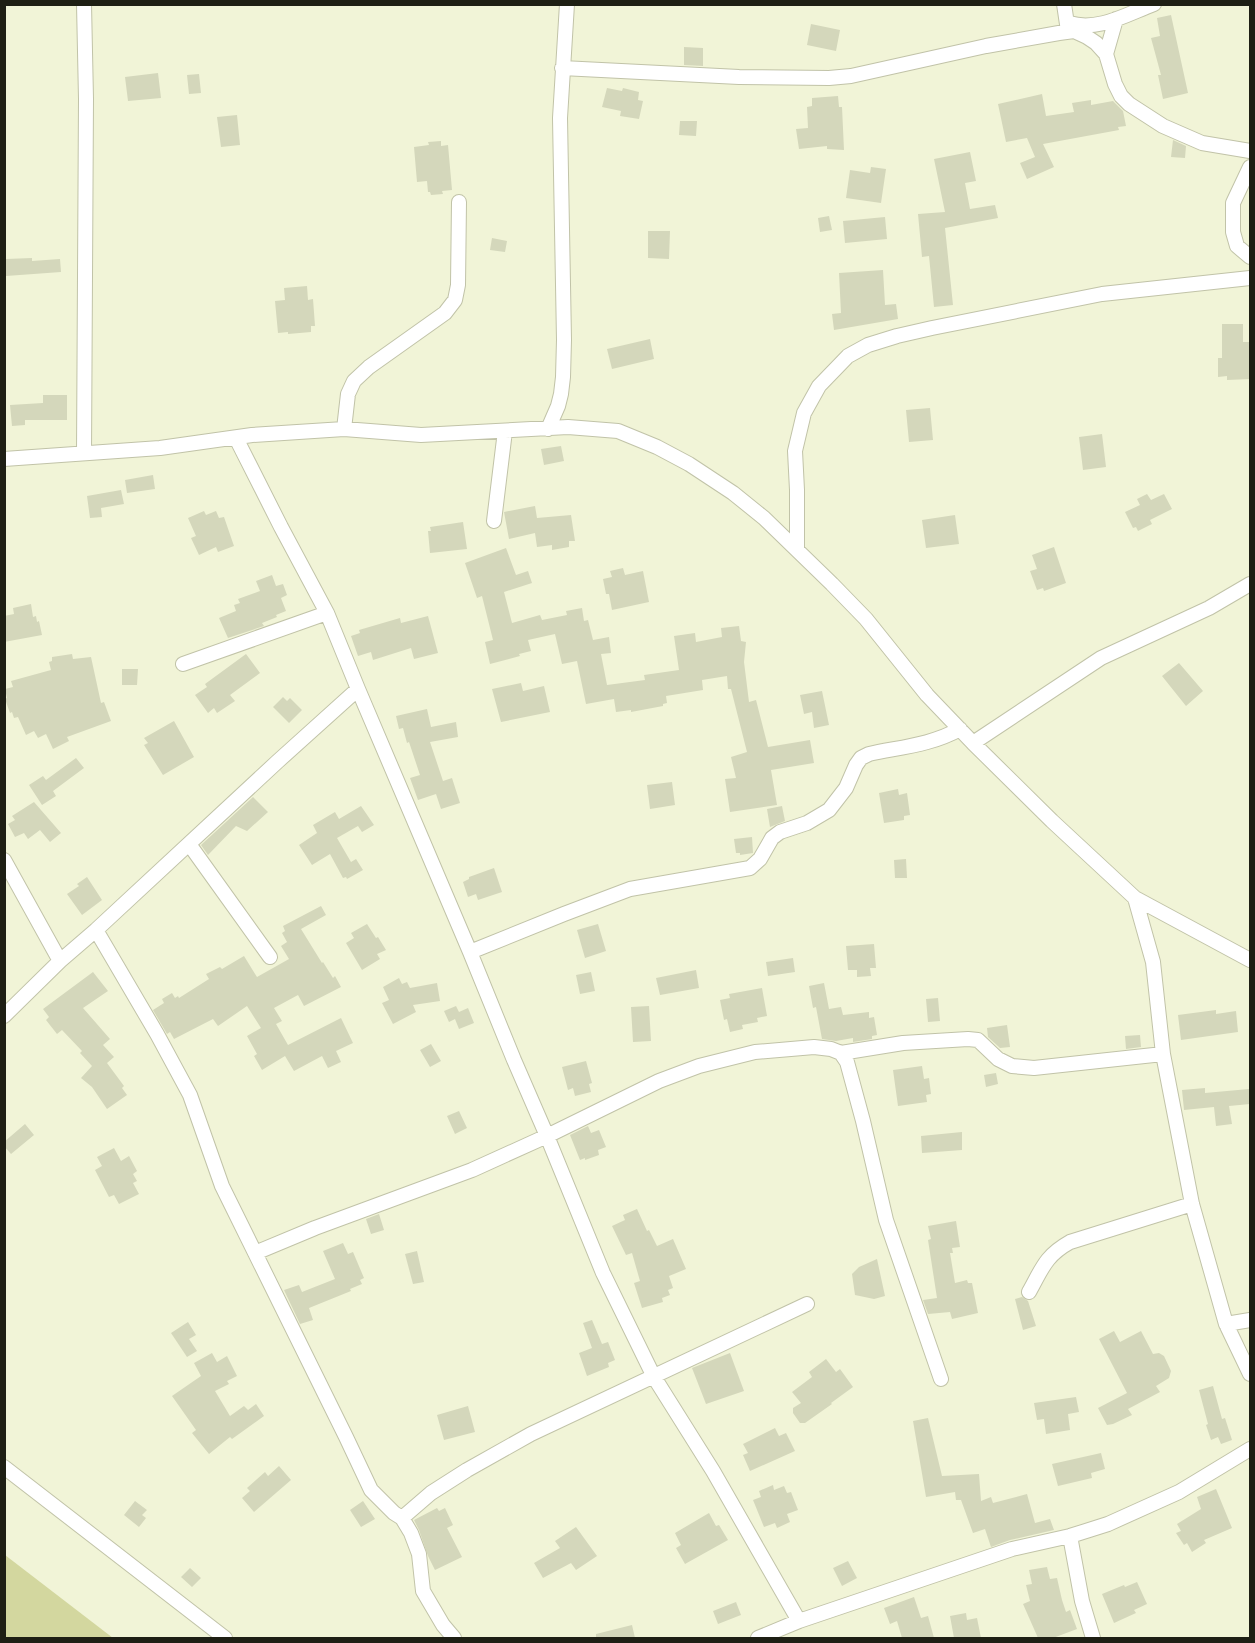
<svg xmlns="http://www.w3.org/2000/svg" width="1255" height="1643" font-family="'Open Sans',sans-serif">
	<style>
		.green { fill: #d3d79f }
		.building { fill: #d4d7bb }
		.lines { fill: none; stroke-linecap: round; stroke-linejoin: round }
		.minor-casing { stroke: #c1c3a8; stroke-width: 16 }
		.minor { stroke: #fff; stroke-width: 14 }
	</style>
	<rect width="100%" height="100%" fill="#f1f4d7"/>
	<!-- green -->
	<path class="green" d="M4,1555H5L113,1638H5Z"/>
	<!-- building -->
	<path class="building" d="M1171,15L1188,93L1163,99L1158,75H1161L1151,38L1160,36L1157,18Z
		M811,24L840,30L836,51L807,45Z
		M684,47L703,48V66L684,65Z
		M158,73L161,98L128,101L125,77Z
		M199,74L201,93L189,94L187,75Z
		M607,88L622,91L623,88L639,92L638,100L643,101L639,119L620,116L621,111L602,107Z
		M1042,94L1046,116L1074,112L1072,103L1091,100V105L1113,101L1123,111L1126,126L1118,127L1119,130L1043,144L1054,167L1027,179L1020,163L1035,157L1027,138L1006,142L998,104Z
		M838,96L839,107H842L844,150L827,149V146L799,149L796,129L808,128L807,107L812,106V98Z
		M237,115L240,145L221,147L217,117Z
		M680,121H697L696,136L679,135Z
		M1173,140L1186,146L1185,158L1171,157Z
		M441,141V146L448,145L452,190L442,191L443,194L431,195L430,192H428L427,181L417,182L414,147L429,145L428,142Z
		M970,152L976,181L965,183L970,209L995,205L998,218L945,228L953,305L934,307L929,256L922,257L918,214L945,212L934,159Z
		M871,167L886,169L881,203L846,198L850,170L870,173Z
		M829,216L832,230L820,232L818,218Z
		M885,217L887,239L845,243L843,221Z
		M648,231H670L669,259L648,258Z
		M492,238L507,241L505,252L490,250Z
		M32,258V261L60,259L61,272L6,276V259Z
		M883,270L885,305L896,304L898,319L834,330L832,314L841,313L839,273Z
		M307,286L308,300L313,299L315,326H311V332L288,334V332L278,333L275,301L285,300L284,288Z
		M1222,324H1243V342H1251V379L1227,380V376L1218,377V358H1222Z
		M650,339L654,359L612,369L607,349Z
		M43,395H67V420H25V425L12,426L10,405L43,403Z
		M930,408L933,440L909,442L906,410Z
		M1102,434L1106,467L1083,470L1079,437Z
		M561,446L564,461L544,465L541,449Z
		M153,475L155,489L127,493L125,480Z
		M121,490L124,504L101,508L102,517L90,518L87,496Z
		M1147,494L1151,500L1164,494L1172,509L1150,520L1152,524L1138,531L1136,527L1133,528L1125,512L1140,505L1137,499Z
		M535,506L537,518L571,515L575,541H569V547L552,550V545L537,547L535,533L509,539L504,512Z
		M204,511L206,515L216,511L219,518L224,517L234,546L218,552L216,547L199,555L191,538L196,536L188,518Z
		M955,515L959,544L926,548L922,520Z
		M463,522L467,549L430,553L428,531H431L430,527Z
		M1054,547L1066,583L1044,591L1043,588L1037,590L1030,571L1037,569L1032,555Z
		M506,548L516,575L528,571L532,583L504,592L512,623L540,615L542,620L567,615L566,611L582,608L584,621L588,620L593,640L609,637L611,653L601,654L607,685L645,680L644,675L679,670L674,636L695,633L696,642L722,637L721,628L739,626L741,641L746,642L744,662L749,702L756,700L768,747L810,740L814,763L771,770L777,805L730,812L725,779L736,778L731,757L747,752L731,689H728L727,676L702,680L703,690L666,696L667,703L663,704V706L631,712V710L616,712L614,699L586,704L577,661L562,664L555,634L528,640L531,651L519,654L520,656L490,664L485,642L493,640L482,596L477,598L465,563Z
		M623,568L625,575L643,571L649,602L612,610L609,594H606L603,579L612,577L610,571Z
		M272,575L276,586L283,584L287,595L281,598L286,611L276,615L277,617L262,623L264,626L228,638L219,618L236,611L234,605L240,603L238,599L260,591L256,581Z
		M31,604L33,617L36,616L37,622L39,621L42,635L4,642V616L14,614L13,608Z
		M428,616L438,653L414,659L411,648L373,660L371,652L358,656L351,636L360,633L359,630L400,618L401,623Z
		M72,654L73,659L91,657L101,703L104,702L111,721L67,737L69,741L53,749L46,734L38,738L34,731L26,735L18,717L14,718L12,712L10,713L5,699L7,698L5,689L13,687L11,681L51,670L49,662L52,661V657Z
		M246,654L260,673L230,695L235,701L217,713L214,708L208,713L195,695L207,687L205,684Z
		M1179,663L1203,691L1186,706L1162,676Z
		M122,669H138L137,685H122Z
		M521,683L523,691L544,686L550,712L501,722L492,689Z
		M822,691L829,725L814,728L812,712L804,714L800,695Z
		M283,697L287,701L290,698L302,710L289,723L273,707Z
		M427,709L431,727L456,722L458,737L430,742L443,781L452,778L460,803L441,809L436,794L418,800L410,778L420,775L409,742L407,743L403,728L399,729L396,716Z
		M174,721L194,757L163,775L144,745L148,743L144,738Z
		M76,758L84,768L53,791L56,796L42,805L29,785L43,776L46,780Z
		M672,782L675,805L650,809L647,785Z
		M898,789L899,795L907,793L910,815L904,816V820L884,823L879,793Z
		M253,797L268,812L247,831L236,826L208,855L201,845Z
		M34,802L61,833L50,842L40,830L28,839L24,833L15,837L8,824L15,820L12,816Z
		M361,806L374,825L362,832L358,826L337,838L351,862L356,859L363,870L347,879L346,877L343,878L330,854L312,865L299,845L317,833L313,825L335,812L339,819Z
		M782,806L785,821L770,827L767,809Z
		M752,837L753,853L740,855V853H736L734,839Z
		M906,859L907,878H895L894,860Z
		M494,868L502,892L478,900L476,894L468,897L463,882L469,879V877Z
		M87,877L102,900L82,915L67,894L79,886L77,884Z
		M321,906L326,915L301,929L322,963L323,962L333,978L335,976L341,987L304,1006L298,995L274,1008L282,1021L276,1024L288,1045L341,1018L353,1043L336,1051L341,1062L328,1068L322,1056L294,1071L285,1056L262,1070L254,1056L257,1054L247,1036L261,1028L247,1006L218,1026L213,1019L174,1039L170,1032L167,1034L153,1010L164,1003L162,999L172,993L175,998L178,996L179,998L209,979L206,974L220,967L222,969L244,956L257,977L289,959L281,946L287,942L282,933L285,931L283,926Z
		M367,924L376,938L378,937L386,950L377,954L380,959L362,970L346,943L354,938L351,933Z
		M598,924L606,951L585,958L577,930Z
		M874,944L876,968H870L871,976L857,977V970H848L846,946Z
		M793,958L795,972L768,976L766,962Z
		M696,970L699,988L660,995L656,978Z
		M93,972L108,991L83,1008L110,1039L103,1045L114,1057L107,1063L124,1086L122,1088L127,1095L107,1109L92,1087L81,1078L92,1066L80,1053L82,1051L62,1030L57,1034L46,1020L49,1017L43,1009Z
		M591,972L595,991L580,994L576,975Z
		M399,978L402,984L407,982L410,988L437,983L440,1001L413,1005L416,1012L393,1024L382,1003L389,1000L383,987Z
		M824,983L829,1009L841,1007L843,1015L869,1012V1018L874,1017L877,1035L872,1036V1039L853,1042V1038L836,1041L822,1039L816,1007L813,1008L809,986Z
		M762,988L767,1016L757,1018L758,1022L742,1025L743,1029L730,1032L727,1019L724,1020L720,1000L730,998L729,994Z
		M938,998L940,1021L928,1022L926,999Z
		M456,1006L459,1012L468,1008L474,1023L459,1029L455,1019L449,1022L444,1011Z
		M649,1006L651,1041L633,1042L631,1007Z
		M1216,1010V1014L1236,1011L1238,1032L1181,1040L1178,1015Z
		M1007,1025L1010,1047L1000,1048L988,1037L987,1028Z
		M1140,1035L1141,1047L1126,1049L1125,1036Z
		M431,1044L441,1061L430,1067L420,1050Z
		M586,1061L592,1083L589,1084L591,1092L575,1096L573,1088L568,1090L562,1067Z
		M922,1066L924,1079L929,1078L931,1094L926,1095L927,1102L898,1106L893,1070Z
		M996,1073L998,1084L986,1087L984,1075Z
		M1205,1088V1093L1249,1089L1250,1104L1229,1106L1232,1124L1216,1126L1214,1107L1184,1110L1182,1090Z
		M459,1111L467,1128L455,1134L447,1116Z
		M25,1124L34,1135L11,1154L4,1146V1142Z
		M588,1126L591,1133L599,1130L606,1147L598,1150L599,1155L585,1160V1158L580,1160L570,1135Z
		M962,1132V1150L922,1153L921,1136Z
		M114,1148L121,1161L129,1156L137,1171L133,1174L137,1181L133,1183L139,1194L119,1204L114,1195L109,1197L95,1170L102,1166L97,1157Z
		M637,1209L647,1231L649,1230L657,1246L673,1239L686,1269L669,1276L673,1288L668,1290L670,1295L662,1298L663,1302L642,1308L634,1283L640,1281L632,1253L626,1255L612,1226L625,1220L623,1215Z
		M379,1214L384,1230L371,1234L366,1219Z
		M956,1221L960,1247L952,1248L953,1253H950L955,1283L967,1280L968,1283H972L978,1313L952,1319L950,1312L928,1314L923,1300L937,1298L928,1240L931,1239L928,1226Z
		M343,1243L348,1254L353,1252L364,1278L360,1280L362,1284L350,1289L351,1291L309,1308L313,1320L300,1324L284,1290L299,1285L302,1292L335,1279L323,1251Z
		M417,1251L424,1282L413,1284L405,1254Z
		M877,1259L885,1296L874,1299L855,1295L852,1274L859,1267Z
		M1022,1297L1028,1301L1036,1326L1023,1330L1015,1299Z
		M592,1320L602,1344L608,1342L615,1360L608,1363L609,1367L587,1376L579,1353L592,1348L583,1323Z
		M188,1322L196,1335L189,1339L197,1351L187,1357L171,1333Z
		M1114,1331L1120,1342L1141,1331L1153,1354L1159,1353L1164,1356L1171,1371L1169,1378L1156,1386L1160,1392L1128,1409L1132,1415L1113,1424L1107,1425L1098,1408L1127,1393L1099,1339Z
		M212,1353L217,1362L227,1356L237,1376L227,1381L229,1384L215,1391L230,1416L244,1406L248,1410L256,1404L264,1416L232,1439L230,1437L209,1454L192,1433L196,1430L172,1396L201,1376L194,1363Z
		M730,1353L744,1391L706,1404L692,1368Z
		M826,1359L836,1372L840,1369L853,1387L831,1403L832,1404L805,1423H800L793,1413V1408L801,1403L792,1392L812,1377L809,1372Z
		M1213,1386L1222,1419L1225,1418L1232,1440L1221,1444L1218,1437L1211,1440L1206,1425L1208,1424L1199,1390Z
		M1076,1397L1079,1412L1068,1414L1070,1430L1046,1434L1044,1419L1037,1420L1034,1403Z
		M468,1406L475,1432L444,1440L437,1415Z
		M928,1418L942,1476L979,1474L981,1501L991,1497L993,1503L1027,1494L1035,1523L1050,1519L1054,1530L1010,1540L991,1547L985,1529L973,1533L961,1500H956L955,1492L926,1497L913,1421Z
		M775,1428L779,1436L786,1433L795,1451L750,1471L743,1455L748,1453L743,1444Z
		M1101,1453L1105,1469L1091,1473L1092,1478L1058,1486L1052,1464Z
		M279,1466L291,1480L254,1512L242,1498L250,1491L247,1488L265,1472L268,1476Z
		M773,1485L774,1490L784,1486L787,1493L791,1492L798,1510L787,1514L790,1522L777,1528L775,1523L764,1527L753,1500L761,1497L759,1491Z
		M1216,1489L1232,1528L1204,1540L1206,1543L1192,1552L1187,1543L1184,1545L1176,1533L1181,1531L1177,1524L1201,1509L1197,1497Z
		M135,1501L147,1510L142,1515L146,1518L139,1527L124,1515Z
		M363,1501L375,1519L361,1527L350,1510Z
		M437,1508L439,1511L445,1508L453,1525L447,1528L462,1557L435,1570L428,1556L419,1530L414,1520Z
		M709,1513L716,1526L719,1525L728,1540L685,1564L676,1548L681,1545L675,1533Z
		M576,1527L597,1556L576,1570L571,1563L543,1578L534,1563L560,1548L555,1541Z
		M848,1561L857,1578L842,1586L833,1568Z
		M1047,1567L1050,1579L1057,1578L1062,1600L1066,1612L1070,1610L1077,1629L1053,1638H1038L1023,1604L1030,1601L1026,1585L1032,1584L1029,1570Z
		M190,1568L201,1578L192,1587L181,1577Z
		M1137,1582L1147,1604L1134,1610L1136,1613L1114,1623L1102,1594L1124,1585L1125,1587Z
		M914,1597L921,1618L928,1616L934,1638H902L897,1621L890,1624L884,1608Z
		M736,1602L741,1615L718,1624L713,1611Z
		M966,1613L967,1620L977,1618L981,1638H954L950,1616Z
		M632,1625L635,1638H596V1634Z"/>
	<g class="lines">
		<defs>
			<path id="minor" d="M1064,4L1068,31
				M1069,23C1098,32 1127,14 1154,4
				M1106,54L1116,19
				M562,68L739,77L829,78L851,76L986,46L1059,33L1074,31L1087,37L1096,43L1106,54L1115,84L1121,96L1129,104L1163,126L1202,143L1250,151
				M1250,167L1233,203V232L1237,246L1250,257
				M344,429L348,394L354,381L369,367L445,313L455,300L458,285L459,202
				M548,429L558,406L561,394L563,377L564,340L560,118L567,4
				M236,438L281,527L327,613L358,689L470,952L514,1060L547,1136L603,1273L654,1377L713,1471L799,1621
				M84,453L86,99L84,4
				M4,459L160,448L252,435L344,429L421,435L568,427L618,431L657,447L689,464L733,493L764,518L832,584L866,619L927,695L973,743L1052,821L1135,898L1153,962L1163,1054L1192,1204L1226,1324L1250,1374
				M494,521L505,431
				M797,549V490L795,451L804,413L819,386L848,356L868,345L897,336L932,328L1102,294L1250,278
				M183,664L327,613
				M973,743L1101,658L1209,608L1250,584
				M189,844L270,957
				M4,860L60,961
				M1135,898L1250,960
				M96,930L157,1034L190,1095L222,1186L346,1437L371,1490L394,1513L402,1518L411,1533L419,1554L423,1591L443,1625L454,1638
				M470,952L564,914L630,889L750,868L760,859L772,838L780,832L807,823L829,810L846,788L856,765L861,758L869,754C901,747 931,745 960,729
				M4,1016L60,961L96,930L277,762L358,689
				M841,1053L903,1043L968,1039L978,1040L998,1059L1012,1066L1034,1068L1163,1054
				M255,1253L315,1228L472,1170L547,1136L659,1081L699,1066L755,1052L814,1047L831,1049L841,1053L847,1062L863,1121L886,1220L941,1379
				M1029,1292C1042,1269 1045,1256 1070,1242L1192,1204
				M1226,1324L1250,1320
				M4,1467L225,1638
				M402,1518L431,1493L467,1470L531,1434L807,1304
				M1070,1536L1082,1601L1093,1638
				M758,1638L799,1621L1012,1549L1070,1536L1108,1524L1179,1492L1250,1449"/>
		</defs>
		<!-- minor casing -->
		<use href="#minor" class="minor-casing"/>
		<!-- minor -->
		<use href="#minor" class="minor"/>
	</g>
	<!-- border -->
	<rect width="1255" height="1643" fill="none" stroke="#1e1f14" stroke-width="12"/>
</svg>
